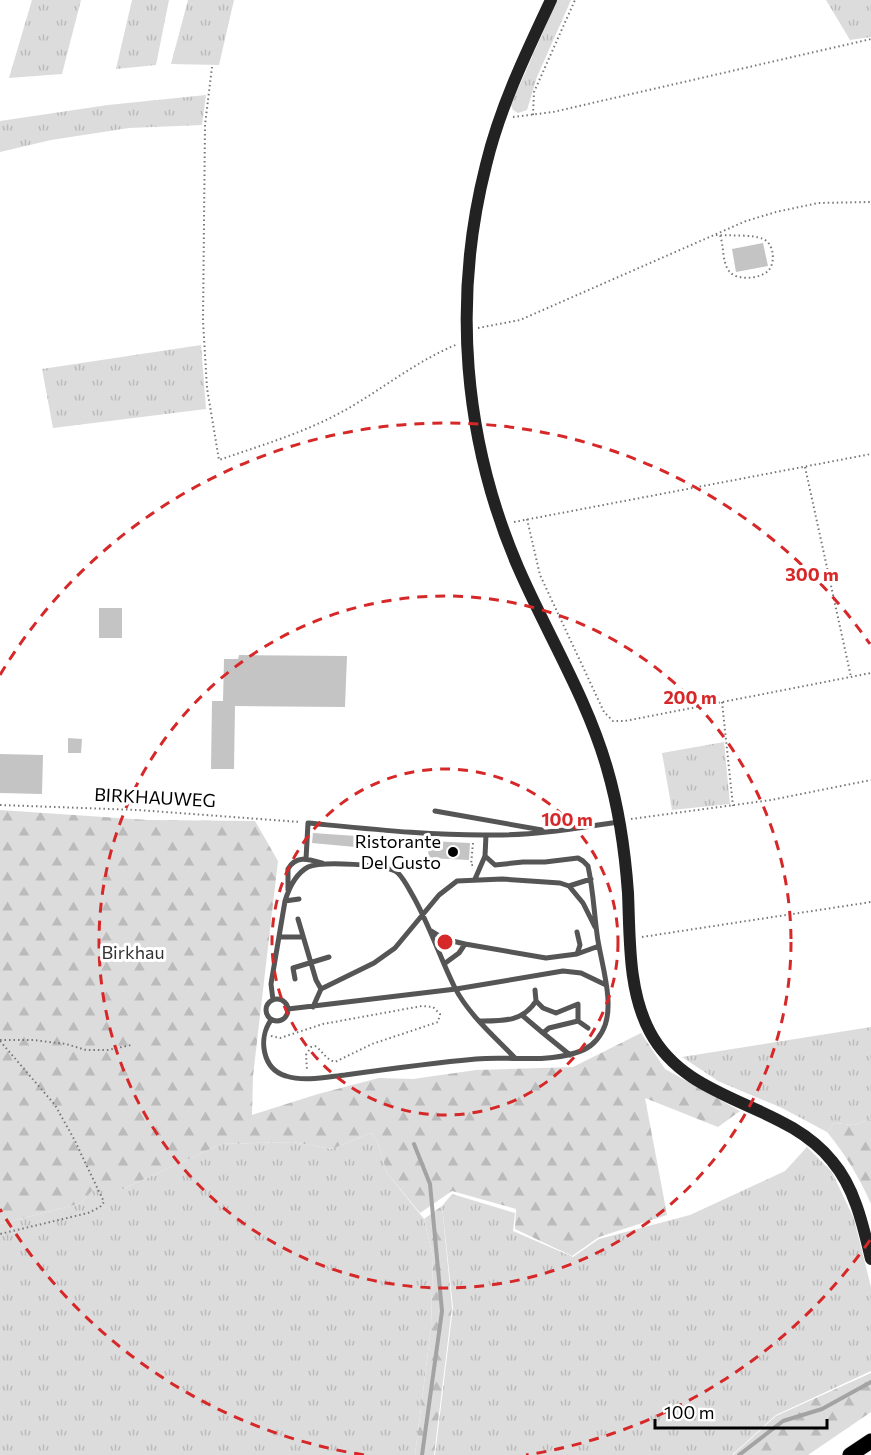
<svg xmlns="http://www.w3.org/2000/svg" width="871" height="1455" font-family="Commissioner,sans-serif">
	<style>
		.grass { fill: url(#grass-tufts) }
		.forest { fill: url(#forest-firs) }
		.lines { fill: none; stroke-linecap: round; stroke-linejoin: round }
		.stream { stroke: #a3a3a3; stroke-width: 4 }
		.building { fill: #c4c4c4 }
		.primary-casing { stroke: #dbdbdb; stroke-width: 16 }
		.path { stroke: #777; stroke-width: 2; stroke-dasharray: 1.5 3; stroke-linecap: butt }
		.lane { stroke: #555; stroke-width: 5 }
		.secondary { stroke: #222; stroke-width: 12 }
		.primary { stroke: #000; stroke-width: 15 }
		.ring { fill: none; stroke: #d62828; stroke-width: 3; stroke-dasharray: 10 8 }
		.poi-dot { fill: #000; stroke: #fff; stroke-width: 2 }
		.labels { text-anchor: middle; stroke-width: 6; stroke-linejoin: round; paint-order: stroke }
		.street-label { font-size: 18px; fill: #000; stroke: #fff }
		.poi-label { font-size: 18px; fill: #000; stroke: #fff; text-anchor: end }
		.park-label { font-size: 18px; fill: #333; stroke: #fff }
		.centre { fill: #d62828; stroke: #fff; stroke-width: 3 }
		.ring-label { font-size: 18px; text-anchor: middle; font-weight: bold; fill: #d62828; stroke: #fff; stroke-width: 6; stroke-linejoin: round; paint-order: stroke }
	</style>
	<defs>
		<pattern id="grass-tufts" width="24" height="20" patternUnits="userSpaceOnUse" patternTransform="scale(1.5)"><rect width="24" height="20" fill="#dcdcdc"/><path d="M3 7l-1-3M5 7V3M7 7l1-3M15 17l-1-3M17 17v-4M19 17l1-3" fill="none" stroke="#bbb"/></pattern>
		<pattern id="forest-firs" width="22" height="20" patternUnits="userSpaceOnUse" patternTransform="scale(1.5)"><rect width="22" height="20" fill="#dcdcdc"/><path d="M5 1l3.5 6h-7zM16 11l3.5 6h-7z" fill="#bbb"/></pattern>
	</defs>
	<rect width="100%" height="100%" fill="#fff"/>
	<!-- grass -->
	<path class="grass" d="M32,0H81L62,74L9,78Z
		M132,0H169L156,65L116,69Z
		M188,0H234L219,65L171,64Z
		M557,0H571L537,77L527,110L518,113L513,110L511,105Z
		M826,0H871V37L850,40Z
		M206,95L202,125L129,128L51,140L0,152V121L108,105Z
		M201,345L206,409L53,428L42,369Z
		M724,742L730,804L672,810L662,753Z
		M871,1027V1119L854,1125L834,1123L827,1132L782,1108L718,1081L682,1057Z
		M371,1133L377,1140L387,1173L424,1219L433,1257L431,1328L415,1455H0V1224L82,1203L98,1182L123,1189L221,1144L293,1142L332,1149Z
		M807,1147L832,1172L854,1219L871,1287V1371L776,1415L732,1455H435L453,1307L442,1206L452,1194L515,1213L513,1231L573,1257L599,1239L690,1215L785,1171Z"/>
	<!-- forest -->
	<path class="forest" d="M0,810L148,820L255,821L278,861L253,1076L252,1115L318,1094L379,1078L413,1079L476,1070L573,1067L641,1033L665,1069L740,1111L718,1127L645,1098L667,1215L599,1237L572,1256L515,1229L516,1209L452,1191L420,1213L387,1173L377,1140L371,1133L332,1149L293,1142L221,1144L123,1189L98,1183L82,1203L0,1224Z
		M871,1119V1204C859,1177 846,1155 827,1132L834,1123L854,1125Z
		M442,1206L452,1307L434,1455H415L431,1328L433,1257L424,1219Z
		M871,1373V1412L808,1455H733L776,1416Z"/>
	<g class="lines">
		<!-- stream -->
		<path class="stream" d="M414,1144L430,1184L442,1311L422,1455
			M739,1455L783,1421L822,1409L871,1382"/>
	</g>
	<!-- building -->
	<path class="building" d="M763,243L768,266L736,272L732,249Z
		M99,608H122V638H99Z
		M239,655L347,656L345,707L235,706L234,769H211L212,701H223L224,659H238Z
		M68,738L82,739L81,753H68Z
		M0,754L43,755L42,794L0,793Z
		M313,833L356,836L355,847L312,843Z
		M429,841L470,843L469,860L428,858Z"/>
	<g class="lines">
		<defs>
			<path id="primary" d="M850,1455L871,1441"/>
		</defs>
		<!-- primary casing -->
		<use href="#primary" class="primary-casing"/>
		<!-- path -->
		<path class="path" d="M212,67L205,125L203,321L207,388L219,460C262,445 307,432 347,409C384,388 418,360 458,344
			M533,115L534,92L575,0
			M513,117L553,112L871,39
			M716,235C728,236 752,234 763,239C774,243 776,263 768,271C760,279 736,281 729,271C722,262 724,246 720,235
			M478,328L520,320L746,221L776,212L818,203L871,202
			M805,467L851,677
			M527,519L540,575L604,712L613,721H625L871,673
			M514,522L871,454
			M722,702L733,806
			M0,805L138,810L300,822
			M631,819L771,800L871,780
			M473,843L471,865H473
			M642,937L871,902
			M271,1036L280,1038L323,1024L422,1006L433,1007L440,1014L438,1022L372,1044L335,1062C325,1059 323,1051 315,1046L311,1047L306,1055L307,1070
			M0,1040H33L66,1044L86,1050H108L131,1045
			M0,1041L55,1105L74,1139L104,1202L100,1207L88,1213L0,1234"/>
		<!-- lane -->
		<path class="lane" d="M435,811L542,830
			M306,859L308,823C370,829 433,836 495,835C536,835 578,828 618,822
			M475,879L485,856L486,835
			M569,886L583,903L595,927
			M288,890V869C296,855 308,859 322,863
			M285,901L299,899
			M298,919L316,980L321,989
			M431,931L444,939L465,944
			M577,932L580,945L577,954
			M279,937H303
			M444,964L459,953L465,944L546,958L577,954L599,946
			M295,979L293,968L329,957
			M535,990L536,1001
			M266 1010a11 11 0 1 1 22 0a11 11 0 1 1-22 0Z
			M273,1000L271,984L285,901C289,888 295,874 308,867C321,861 387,864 398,873C404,879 409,889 413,896C430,926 440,958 455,988C469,1015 495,1037 515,1058
			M313,1007L321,989L374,963L395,948L439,895L457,881L502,879L560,883L569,886L591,879
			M288,1009L456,989L563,971L581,973L606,985
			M523,1016L543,1033
			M271,1020C258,1038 262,1069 286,1076C304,1082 327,1077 345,1075C388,1069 432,1063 476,1059C509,1056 543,1063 575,1053C587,1050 596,1043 602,1032C617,1006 600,961 597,934C594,911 593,889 588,866L583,861L578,858L545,862H523L495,865L485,856
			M480,1021C502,1021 523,1022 536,1001L543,1008L556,1013L578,1004V1021L549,1028L543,1033L570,1055
			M578,1021L588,1028"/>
		<!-- secondary -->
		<path class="secondary" d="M551,0C526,53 500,107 486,165C452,299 463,439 518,567C547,634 587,698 607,768C619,809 625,851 628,893C630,939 628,991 650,1032C688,1104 784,1101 832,1161C855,1188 863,1225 871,1259"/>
		<!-- primary -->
		<use href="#primary" class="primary"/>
	</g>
	<!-- distance rings -->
	<g class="ring">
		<circle cx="445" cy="942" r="173"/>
		<circle cx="445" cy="942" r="346"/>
		<path d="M870 1240A519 519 0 0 1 526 1455M364 1455A519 519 0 0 1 0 1209M0 675A519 519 0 0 1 870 644"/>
	</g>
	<!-- markers -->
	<circle class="poi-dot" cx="453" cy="852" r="6"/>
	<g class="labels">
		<!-- street labels -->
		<g class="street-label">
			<text transform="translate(155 798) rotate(3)" y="6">BIRKHAUWEG</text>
		</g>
		<!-- poi labels -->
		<g class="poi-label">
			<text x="441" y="848">Ristorante<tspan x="441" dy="21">Del Gusto</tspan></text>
		</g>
		<!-- park labels -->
		<g class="park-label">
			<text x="133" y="959">Birkhau</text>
		</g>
	</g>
	<circle cx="445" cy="942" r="9" class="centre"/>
	<g class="ring-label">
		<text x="812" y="581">300 m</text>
		<text x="690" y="704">200 m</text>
		<text x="567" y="826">100 m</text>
	</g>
	<!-- scale -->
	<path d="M655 1419v9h172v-9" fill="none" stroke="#000000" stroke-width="3"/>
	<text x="664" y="1419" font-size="18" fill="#000000" stroke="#ffffff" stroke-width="4.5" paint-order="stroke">100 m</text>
</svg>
